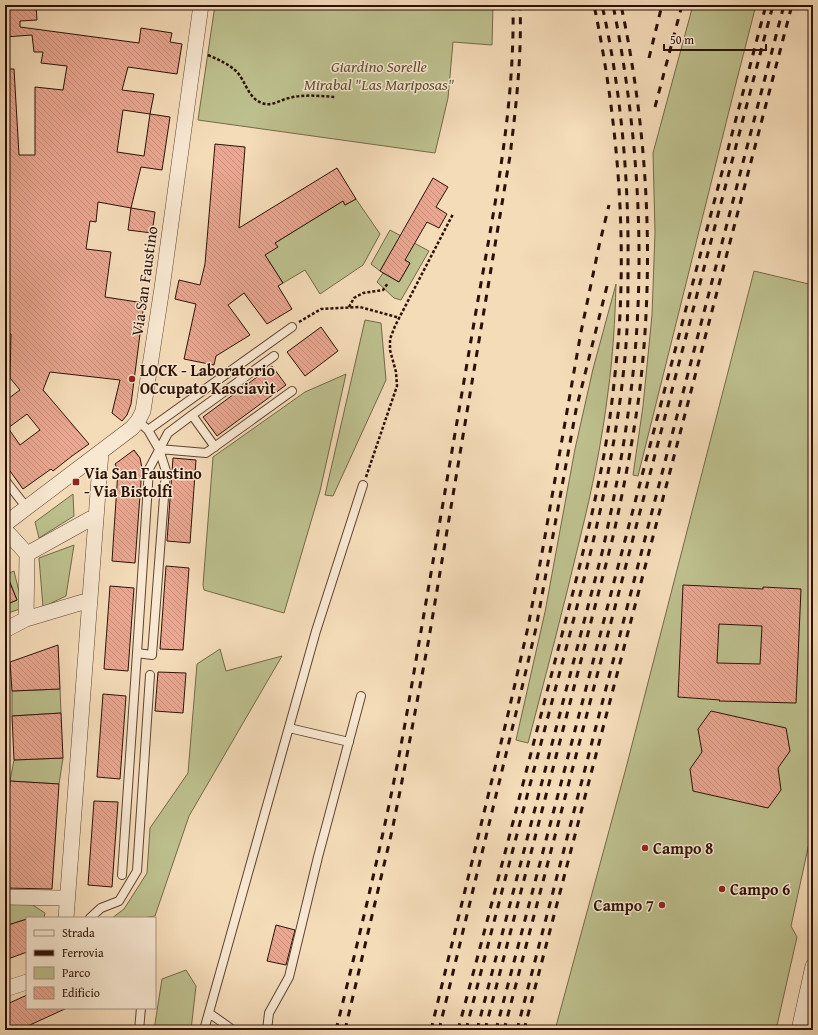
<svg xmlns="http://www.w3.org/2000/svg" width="818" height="1035" font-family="'Gentium Book Plus',serif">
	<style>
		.green { fill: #bdc08e; stroke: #746849 }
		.building { fill: url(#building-back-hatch); stroke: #2b1004; fill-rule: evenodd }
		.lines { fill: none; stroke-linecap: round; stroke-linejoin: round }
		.lane-casing { stroke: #5e4331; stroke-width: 10 }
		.street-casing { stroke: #5e4331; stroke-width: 16 }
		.path { stroke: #2b1004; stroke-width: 2.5; stroke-dasharray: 3 2; stroke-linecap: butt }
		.lane { stroke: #f8e8d2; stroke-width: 8 }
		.street { stroke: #f8e8d2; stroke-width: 15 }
		.rail { stroke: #2b1004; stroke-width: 3; stroke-dasharray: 7 7; stroke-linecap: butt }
		.poi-dot { fill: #8f2418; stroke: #f8e8d2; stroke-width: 1.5 }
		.labels { text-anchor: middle; stroke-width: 3; stroke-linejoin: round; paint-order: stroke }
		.park-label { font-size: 16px; font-style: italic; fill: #5e4e34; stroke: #f8e8d2 }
		.street-label { font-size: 16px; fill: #2b1004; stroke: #f8e8d2 }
		.poi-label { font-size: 16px; font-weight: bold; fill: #2b1004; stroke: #f8e8d2; text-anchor: start }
	</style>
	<defs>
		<pattern id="building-back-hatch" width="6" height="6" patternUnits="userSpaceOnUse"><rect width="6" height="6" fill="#eaa792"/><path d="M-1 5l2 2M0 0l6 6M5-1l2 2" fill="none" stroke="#c98f7c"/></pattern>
	</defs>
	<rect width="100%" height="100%" fill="#f5dcb9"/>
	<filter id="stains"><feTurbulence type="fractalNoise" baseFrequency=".005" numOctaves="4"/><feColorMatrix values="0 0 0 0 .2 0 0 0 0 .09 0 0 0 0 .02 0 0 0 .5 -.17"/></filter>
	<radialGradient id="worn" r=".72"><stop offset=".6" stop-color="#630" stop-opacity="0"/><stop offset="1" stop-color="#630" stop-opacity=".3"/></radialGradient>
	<!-- green -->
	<path class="green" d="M215,5H493L492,45L453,42L448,98L435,153L198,120Z
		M693,5H756L733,95L638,476L633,475L643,406L652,315L655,232L653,153Z
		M356,199L380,234L363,265L320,294L305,270L283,283L265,255L275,243L343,201L345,205Z
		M390,230L429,251L401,300L394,298L377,282L383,273L399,282L410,263L405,260L394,248L380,271L371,264Z
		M754,271L813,285V825L791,926L797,937L776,1030H555L626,768Z
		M616,284C615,320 613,356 608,392C602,441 592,490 580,538C564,606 546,674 528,743L516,740L545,612L575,449L593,369Z
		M365,320L381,323L386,380L333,496L325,495Z
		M346,374L320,491L284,613L204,590L203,585L213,457L305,392Z
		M73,494L74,516L39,538L35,522Z
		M74,545L66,596L43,607L39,558Z
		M14,571L23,608L5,614V605L17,600L7,574Z
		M220,649L226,671L282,656L189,816L155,916L142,918H112L124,909L147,873L150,828L188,773L197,664Z
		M60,689L61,713L12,716V691Z
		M63,758L59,784L10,781L14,760Z
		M25,900L45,913L44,918H27V919L5,926V906Z
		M186,970L196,986L191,1030H154L162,979Z"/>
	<!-- building -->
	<path class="building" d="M5,5H36L37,20L20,21V27L139,43L141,28L172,33L170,42L182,44L177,74L128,67L122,90L154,94L150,114L170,117L162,170L141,167L131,208L98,202L96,222L90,221L86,249L111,252L105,297L144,303L131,404L127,415L122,421L112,413L120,380L50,372L43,390L89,444L72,456L53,471L51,469L23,489L5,464V401L20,390L10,378L11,334L5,333V69H14L19,155H35V87L63,90L67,66L41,63L43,52H34L32,35L5,37ZM123,110L150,114L144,156L117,152ZM27,414L40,430L20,445L8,428Z
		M215,144L245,147L239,228L337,168L356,199L345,205L343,201L275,243L278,247L265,255L283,283L278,286L292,309L267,324L244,293L228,305L250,335L216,356L214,365L184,359L196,304L175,299L179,280L200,285L205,264Z
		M433,178L448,187L436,207L447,214L439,228L427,222L405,260L410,263L399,282L380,271Z
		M131,208L155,212L152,233L128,230Z
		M321,327L338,351L305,376L287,352Z
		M272,366L286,385L217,436L203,417Z
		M134,450L140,458L142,468L135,563L112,561L118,470L115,464Z
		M173,458L196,460L190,543L167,541Z
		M166,566L189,568L183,650L160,649Z
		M5,571L17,600L5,605Z
		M683,585L763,589V587L801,589L796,703L719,701L720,700L678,697ZM719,624L762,626L760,664L717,663Z
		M110,586L134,588L128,671L104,669Z
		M58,645L60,689L12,691L10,662Z
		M158,672L186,673L183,713L155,711Z
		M103,694L126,696L120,779L97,777Z
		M711,711L786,728L790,751L778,768L781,790L768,808L693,791L690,769L702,752L698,729Z
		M61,713L63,758L14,760L12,716Z
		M10,781L59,784L52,889L5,888V859Z
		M94,801L118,802L112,887L88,885Z
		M27,919V952L5,960V926Z
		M276,925L295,930L286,965L267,961Z
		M27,995V1008H67L19,1030H5V1005Z"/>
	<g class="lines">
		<defs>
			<path id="lane" d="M192,415L274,356
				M138,421L148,430L159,449L166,471L152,655L137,653L149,469L168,433L192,415L215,447
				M148,430L292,327
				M159,449L206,453L292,391
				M5,480L27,508
				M289,728L349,742
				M122,875L137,653
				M90,918L101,908L119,901L137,871L150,675
				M209,1013L233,1030
				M139,1030L141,1008
				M204,1030L316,631L363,485
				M267,1030L269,1013L289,977L318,857L361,696"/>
			<path id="street" d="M5,524L132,428L138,421L143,411L162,288L201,5
				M27,554L90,519
				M26,619L83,602
				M5,630L26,619L27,554L9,534
				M5,897L61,898
				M66,918L101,452
				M5,989L27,982
				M799,1030L813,966"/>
		</defs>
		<!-- lane casing -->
		<use href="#lane" class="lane-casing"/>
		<!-- street casing -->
		<use href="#street" class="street-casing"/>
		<!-- path -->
		<path class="path" d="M208,55C219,60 229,64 237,72C246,82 248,98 262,103C271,107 280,100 289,98C304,94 320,96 335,97
			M349,307L354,298L363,293L383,290L388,283
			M299,322L321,309L360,307L400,318
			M366,477L397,386L396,372L390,350V339L395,326L453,214"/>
		<!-- lane -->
		<use href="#lane" class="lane"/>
		<!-- street -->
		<use href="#street" class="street"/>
		<!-- rail -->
		<path class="rail" d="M649,58L662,5
			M655,107L682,5
			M336,1030C363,921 390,812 409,701C431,573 453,445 475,317C493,214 515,110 513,5
			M345,1030L392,831L404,771L429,638L510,156C516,106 522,56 520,5
			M431,1030L509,710L528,627L542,553L581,332L599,246L609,205
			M439,1030L516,713L536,628L576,410L608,282
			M458,1030C489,915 519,799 549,684C568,611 588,539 602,465C610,425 614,385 618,345C627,231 617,116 594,5
			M466,1030C496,913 527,796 558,679C587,569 617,459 626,345C628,319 628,292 628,266C629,179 621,90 602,5
			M477,1030L602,553C617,487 629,421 635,353C645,237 636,119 613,5
			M485,1030L612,541C623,493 632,445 639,396C655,266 648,132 621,5
			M496,1030L766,5
			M504,1030L773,5
			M517,1030L784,5
			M524,1030L792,5"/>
	</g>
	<!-- markers -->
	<g class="poi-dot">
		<circle cx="132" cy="379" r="4"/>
		<rect x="72" y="478" width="8" height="8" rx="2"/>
		<circle cx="645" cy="848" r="4"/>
		<circle cx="722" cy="889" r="4"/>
		<circle cx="662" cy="905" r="4"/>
	</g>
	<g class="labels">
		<!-- park labels -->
		<g class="park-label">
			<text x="379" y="72">Giardino Sorelle<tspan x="379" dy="18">Mirabal "Las Mariposas"</tspan></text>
		</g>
		<!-- street labels -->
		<g class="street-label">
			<text transform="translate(144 281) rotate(-82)" y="6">Via San Faustino</text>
		</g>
		<!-- poi labels -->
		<g class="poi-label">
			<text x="140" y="376">LOCK - Laboratorio<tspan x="140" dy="18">OCcupato Kasciavìt</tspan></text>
			<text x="84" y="479">Via San Faustino<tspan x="84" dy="18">- Via Bistolfi</tspan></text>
			<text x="653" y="854">Campo 8</text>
			<text x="730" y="895">Campo 6</text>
			<text x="654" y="911" text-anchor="end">Campo 7</text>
		</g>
	</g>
	<!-- margin -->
	<rect width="818" height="1035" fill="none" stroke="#f5dcb9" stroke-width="20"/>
	<rect x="6" y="6" width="806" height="1023" fill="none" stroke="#2b1004" stroke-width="2"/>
	<rect x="10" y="10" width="798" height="1015" fill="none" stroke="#2b1004"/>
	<!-- legend -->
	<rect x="26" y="917" width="130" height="92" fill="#f8e8d2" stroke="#a69280"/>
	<rect x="34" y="930" width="20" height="6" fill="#f8e8d2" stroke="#a69280"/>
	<text x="62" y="937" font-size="12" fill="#2b1004">Strada</text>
	<rect x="34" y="950" width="20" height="6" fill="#2b1004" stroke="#a69280"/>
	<text x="62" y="957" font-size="12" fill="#2b1004">Ferrovia</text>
	<rect x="34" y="967" width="20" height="12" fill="#bdc08e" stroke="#a69280"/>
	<text x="62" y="977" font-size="12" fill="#2b1004">Parco</text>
	<rect x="34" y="987" width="20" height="12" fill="url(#building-back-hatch)" stroke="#a69280"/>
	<text x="62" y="997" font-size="12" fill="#2b1004">Edificio</text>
	<!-- scale -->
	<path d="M664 44v6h102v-6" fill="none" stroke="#2b1004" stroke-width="2"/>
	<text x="670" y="44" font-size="12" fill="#2b1004" stroke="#f8e8d2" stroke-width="3" paint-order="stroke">50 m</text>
	<rect width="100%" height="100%" filter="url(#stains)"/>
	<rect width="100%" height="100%" fill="url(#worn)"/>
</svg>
